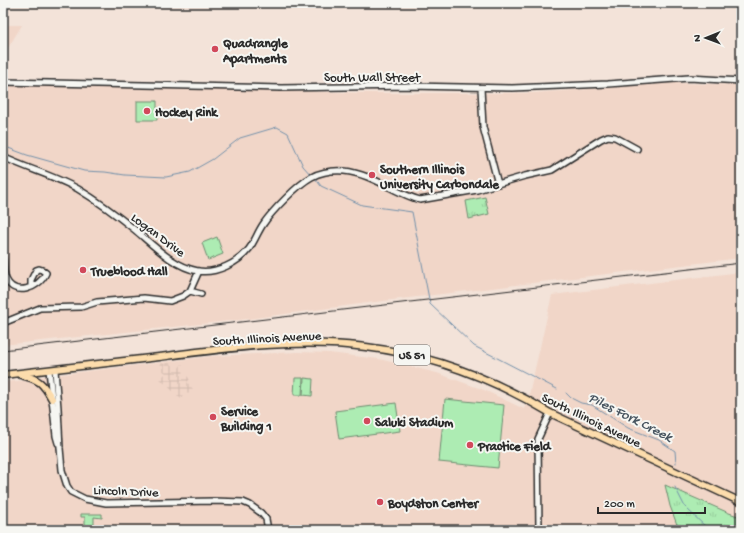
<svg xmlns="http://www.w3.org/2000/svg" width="744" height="533" font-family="'Gochi Hand',sans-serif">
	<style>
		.built { fill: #f1d6c8 }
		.industrial { fill: url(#industrial-grid) }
		.grass { fill: url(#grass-tufts); stroke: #6c8c6f }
		.garden { fill: #adecb3; stroke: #6c8c6f }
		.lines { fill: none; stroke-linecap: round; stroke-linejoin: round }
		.stream { stroke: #7290aa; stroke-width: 1 }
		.secondary-casing { stroke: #2b2b2b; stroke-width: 8 }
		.highway-casing { stroke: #2b2b2b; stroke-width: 9 }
		.secondary { stroke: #f6f6f2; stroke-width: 5 }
		.highway { stroke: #fcdcac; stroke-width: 6 }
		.rail { stroke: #2b2b2b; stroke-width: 1 }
		.poi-dot { fill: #d1495b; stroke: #f6f6f2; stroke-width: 1.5 }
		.labels { text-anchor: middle; stroke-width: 4; stroke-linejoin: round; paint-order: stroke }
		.shield { fill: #f6f6f2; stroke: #686867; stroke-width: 1 }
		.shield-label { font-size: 12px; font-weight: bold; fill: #2b2b2b }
		.poi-label { font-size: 13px; font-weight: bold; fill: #2b2b2b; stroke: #f6f6f2; text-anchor: start }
		.street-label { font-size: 13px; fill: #2b2b2b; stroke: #f6f6f2 }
		.water-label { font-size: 14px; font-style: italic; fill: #485560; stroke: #f6f6f2 }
	</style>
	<defs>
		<pattern id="industrial-grid" width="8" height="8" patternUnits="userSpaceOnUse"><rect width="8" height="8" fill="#f1d6c8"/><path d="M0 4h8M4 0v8" fill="none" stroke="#cfb8ac"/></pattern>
		<pattern id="grass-tufts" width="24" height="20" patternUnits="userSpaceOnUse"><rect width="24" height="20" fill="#adecb3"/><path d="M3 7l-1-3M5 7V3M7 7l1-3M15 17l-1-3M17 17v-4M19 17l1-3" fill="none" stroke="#95cb9a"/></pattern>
	</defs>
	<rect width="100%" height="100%" fill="#f3e3d9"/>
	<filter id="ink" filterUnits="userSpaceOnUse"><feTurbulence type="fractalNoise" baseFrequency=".025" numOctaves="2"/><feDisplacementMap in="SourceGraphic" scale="8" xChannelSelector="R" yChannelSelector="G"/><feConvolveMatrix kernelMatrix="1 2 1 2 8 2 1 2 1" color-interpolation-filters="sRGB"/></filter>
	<g filter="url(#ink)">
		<!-- built -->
		<path class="built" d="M3,25H22L3,56Z
			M674,83L741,85V258L375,302L248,319L3,345V85L372,93H533Z
			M741,272V530H3V382L32,380L39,377L213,356L298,352L329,353L379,359L437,373L484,390L524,409L529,395L552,295Z"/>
		<!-- industrial -->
		<path class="industrial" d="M168,362L178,369L182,364L186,368L183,372L190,379L187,382L193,389L188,394L183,390L181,393L185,397L182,400L160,379L166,373L158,367L162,363L165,365Z"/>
		<!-- grass -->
		<path class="grass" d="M485,197L489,214L469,219L466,201Z
			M665,485L729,513L741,517V530H679L670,506Z"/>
		<!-- garden -->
		<path class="garden" d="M137,101H157V120H137Z
			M217,237L223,254L208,260L202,243Z
			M295,378H303L302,395H294Z
			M304,378L313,379L312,396L303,395Z
			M445,399L504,405L498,468L439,462Z
			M396,403L400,431L339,439L335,411Z
			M81,514H102V518L94,517V527H85V517H81Z"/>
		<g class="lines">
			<!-- stream -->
			<path class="stream" d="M3,146L27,155L84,171L105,172L125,175L166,177L190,172L213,159L240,138L277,127L288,133L303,166L311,175
				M315,178L321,186L362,205L412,212L430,304L474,346L557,389
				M566,393L571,398L581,403L592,405L628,428L659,440L675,451L676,463
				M675,487L685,507L709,530"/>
			<defs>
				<path id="secondary" d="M3,82L281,88L410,86L512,88L608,84L689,78L741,81
					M481,88L483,127L498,184
					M3,157C28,169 55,176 78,189C98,201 118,216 135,230C153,245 174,267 198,271C216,274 238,263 249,249C255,241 258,231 264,223C270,214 278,206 286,198C304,180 317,169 344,171C373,174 394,193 420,200L477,190L525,176L552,170L601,139L608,136L615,137L637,149
					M3,257C4,264 3,272 6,279C14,297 39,289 46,273L42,270L39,269L36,270L31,280V287
					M190,291L201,294
					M3,323L40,308L81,307L97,302L144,298L170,301L183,296L190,291L199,271
					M49,370L56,436L58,443
					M55,370L58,408L60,448L62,470L67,486L71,492L85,499L106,503L214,501L243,502L250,505L261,513L266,519L268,530
					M539,530L538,439L550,413"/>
				<path id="highway" d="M3,375C55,369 107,363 159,357C227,348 298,338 366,347C431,355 494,379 550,413L741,502
					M21,375C39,379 43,383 52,399"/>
			</defs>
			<!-- secondary casing -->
			<use href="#secondary" class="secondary-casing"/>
			<!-- highway casing -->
			<use href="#highway" class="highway-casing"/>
			<!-- secondary -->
			<use href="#secondary" class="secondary"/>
			<!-- highway -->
			<use href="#highway" class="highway"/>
			<!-- rail -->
			<path class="rail" d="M3,350L741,263"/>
		</g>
	</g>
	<!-- markers -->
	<g class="poi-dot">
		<circle cx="215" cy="49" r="4"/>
		<circle cx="147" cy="111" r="4"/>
		<circle cx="372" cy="175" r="4"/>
		<circle cx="83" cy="270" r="4"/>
		<circle cx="213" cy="417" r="4"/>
		<circle cx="367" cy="421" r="4"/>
		<circle cx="470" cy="445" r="4"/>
		<circle cx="380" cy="502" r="4"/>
	</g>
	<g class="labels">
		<!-- shield labels -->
		<rect class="shield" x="394" y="345" width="36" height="20" rx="3"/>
		<g class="shield-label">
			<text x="412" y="359">US 51</text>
		</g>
		<!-- poi labels -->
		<g class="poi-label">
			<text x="223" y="47">Quadrangle<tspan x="223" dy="15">Apartments</tspan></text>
			<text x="155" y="116">Hockey Rink</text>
			<text x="380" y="173">Southern Illinois<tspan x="380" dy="15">University Carbondale</tspan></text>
			<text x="91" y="275">Trueblood Hall</text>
			<text x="221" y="415">Service<tspan x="221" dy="15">Building 1</tspan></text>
			<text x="375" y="426">Saluki Stadium</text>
			<text x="478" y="450">Practice Field</text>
			<text x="388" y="507">Boydston Center</text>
		</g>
		<!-- street labels -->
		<g class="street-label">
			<text x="372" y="81">South Wall Street</text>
			<text transform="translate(159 234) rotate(37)" y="5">Logan Drive</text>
			<text transform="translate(267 337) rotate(-3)" y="5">South Illinois Avenue</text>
			<text transform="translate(592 419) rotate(26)" y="5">South Illinois Avenue</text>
			<text transform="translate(126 490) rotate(2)" y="5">Lincoln Drive</text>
		</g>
		<!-- water labels -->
		<g class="water-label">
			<text transform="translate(631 416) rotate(27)" y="5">Piles Fork Creek</text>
		</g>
	</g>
	<!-- margin -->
	<rect width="744" height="533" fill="none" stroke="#f6f6f2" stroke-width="16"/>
	<rect x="8" y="8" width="728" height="517" fill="none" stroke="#2b2b2b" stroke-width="1.5" filter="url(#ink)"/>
	<!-- north arrow -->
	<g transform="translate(706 38) rotate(269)" stroke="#f6f6f2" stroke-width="3" paint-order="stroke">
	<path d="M0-3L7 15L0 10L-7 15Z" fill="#2b2b2b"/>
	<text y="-6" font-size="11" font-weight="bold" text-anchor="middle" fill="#2b2b2b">N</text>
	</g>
	<!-- scale -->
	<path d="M598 507v6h107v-6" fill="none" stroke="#2b2b2b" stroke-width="2"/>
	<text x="604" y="507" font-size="12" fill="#2b2b2b" stroke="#f6f6f2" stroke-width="3" paint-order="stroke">200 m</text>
</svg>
